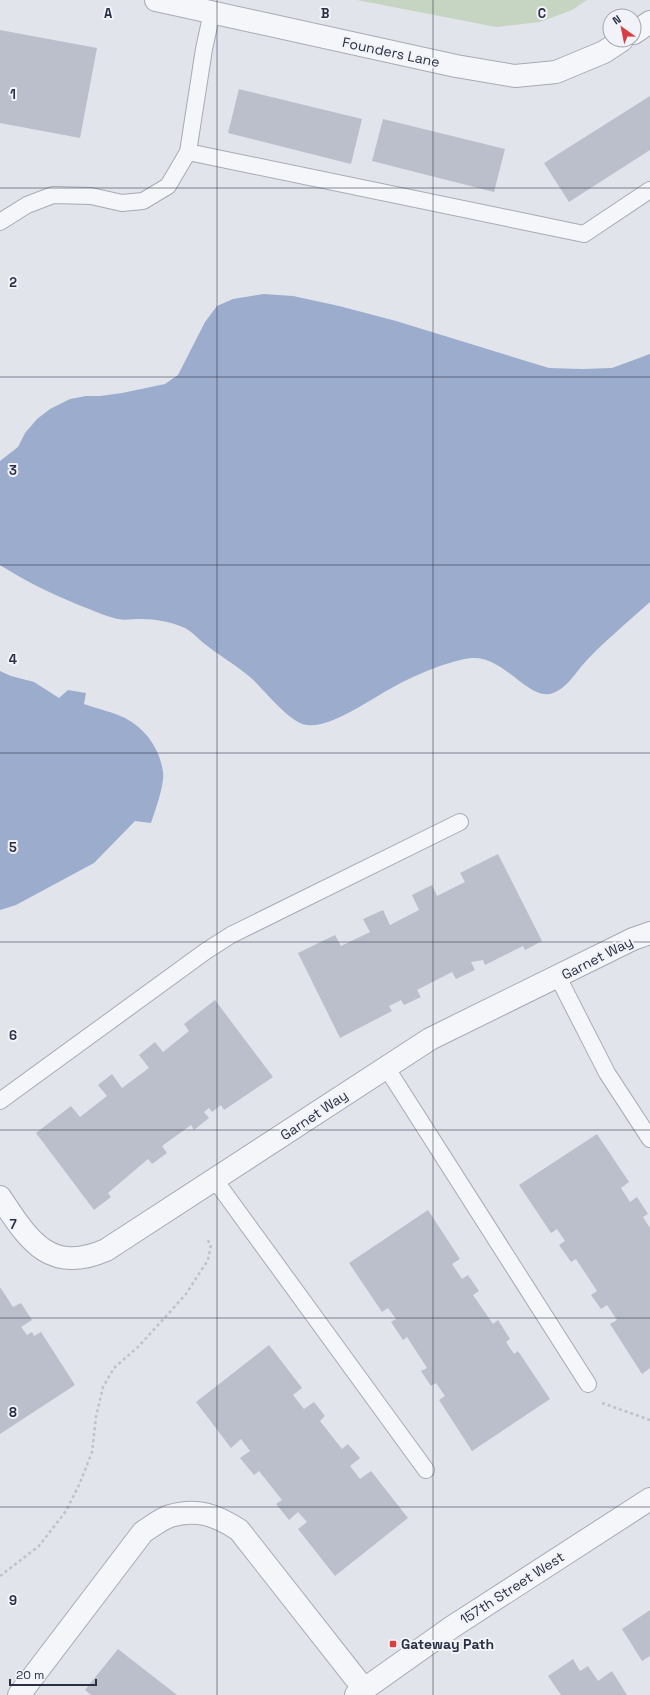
<svg xmlns="http://www.w3.org/2000/svg" width="650" height="1695" font-family="'Space Grotesk',sans-serif">
	<style>
		.green { fill: #c5d5c2 }
		.water { fill: #9baccd }
		.building { fill: #bbbfcb }
		.lines { fill: none; stroke-linecap: round; stroke-linejoin: round }
		.service-casing { stroke: #a7aab6; stroke-width: 18 }
		.minor-casing { stroke: #a7aab6; stroke-width: 24 }
		.tertiary-casing { stroke: #a7aab6; stroke-width: 24 }
		.path { stroke: #c0c2ca; stroke-width: 2.5; stroke-dasharray: 3 3; stroke-linecap: butt }
		.service { stroke: #f5f6f9; stroke-width: 16 }
		.minor { stroke: #f5f6f9; stroke-width: 22 }
		.tertiary { stroke: #f5f6f9; stroke-width: 22 }
		.grid { fill: none; stroke: #292f44; stroke-width: 1; stroke-opacity: 0.55 }
		.poi-dot { fill: #d74043; stroke: #f2f3f8; stroke-width: 1.5 }
		.labels { text-anchor: middle; stroke-width: 4; stroke-linejoin: round; paint-order: stroke }
		.street-label { font-size: 14px; fill: #292f44; stroke: #f2f3f8 }
		.poi-label { font-size: 14px; font-weight: bold; fill: #292f44; stroke: #f2f3f8; text-anchor: start }
		.grid-label { font-size: 13px; text-anchor: middle; font-weight: bold; fill: #292f44; stroke: #f2f3f8; stroke-width: 4; stroke-linejoin: round; paint-order: stroke }
	</style>
	<rect width="100%" height="100%" fill="#e2e4eb"/>
	<!-- green -->
	<path class="green" d="M357,0H587L572,10L540,22L496,27Z"/>
	<!-- water -->
	<path class="water" d="M264,294L293,296L339,306L396,321L549,368L582,369L612,368L650,354V602C629,621 607,639 588,659C576,671 569,687 553,693C529,702 505,656 472,658C450,660 416,675 397,685C375,696 331,729 307,725C289,723 264,689 250,677C236,665 220,656 206,645C199,640 193,632 185,628C172,622 155,619 141,619C132,619 122,621 114,618C106,616 97,612 89,609C58,597 28,583 0,565V461L18,447L25,433L37,419L50,409L70,399L86,396H100L122,393L165,384L178,375L205,322L217,306L233,299Z
		M0,671L11,676L34,682L59,698L68,690L86,693L84,704C98,709 113,712 125,718C146,729 160,749 163,772C165,783 155,812 151,823L135,821L94,863L16,905L0,910Z"/>
	<!-- building -->
	<path class="building" d="M0,30L97,48L80,138L0,123Z
		M239,89L362,119L351,164L228,133Z
		M650,96V150L569,202L544,163Z
		M383,119L505,149L494,192L372,161Z
		M498,854L542,941L525,950L523,946L485,965L483,960L471,962L475,970L456,979L452,972L417,990L421,997L404,1005L401,1000L389,1006L392,1011L340,1038L298,953L335,935L341,946L370,932L363,919L383,910L390,925L419,910L412,895L432,885L437,896L465,882L460,873Z
		M215,1000L273,1077L224,1110L221,1105L212,1112L209,1108L204,1112L209,1118L194,1130L191,1125L162,1146L167,1153L152,1164L148,1159L108,1193L111,1197L94,1210L36,1133L71,1106L80,1117L107,1096L98,1085L112,1074L122,1088L149,1068L139,1055L155,1042L163,1052L189,1031L184,1024Z
		M597,1134L629,1182L621,1188L630,1202L637,1197L648,1214L643,1217L650,1228V1368L642,1374L610,1324L617,1320L607,1305L601,1309L591,1295L597,1291L576,1259L571,1262L559,1245L565,1241L557,1229L551,1233L519,1185Z
		M428,1210L460,1259L452,1264L462,1279L468,1275L479,1291L473,1295L493,1324L498,1320L510,1339L506,1342L514,1354L518,1351L550,1399L472,1451L439,1400L445,1396L436,1383L431,1386L421,1371L427,1368L407,1337L403,1340L391,1322L396,1319L388,1308L382,1312L349,1263Z
		M0,1287L13,1307L21,1303L32,1320L21,1327L27,1335L32,1332L34,1336L41,1332L75,1385L0,1434Z
		M269,1345L302,1388L293,1395L304,1409L314,1402L325,1416L320,1421L342,1449L348,1444L360,1458L350,1466L360,1479L371,1471L408,1518L335,1576L298,1529L307,1522L298,1512L289,1520L276,1504L282,1500L259,1471L254,1475L240,1458L250,1451L241,1439L231,1448L196,1402Z
		M650,1610V1656L642,1661L622,1629Z
		M118,1649L177,1695H91L85,1690Z
		M573,1659L580,1671L588,1666L598,1681L612,1671L627,1695H561L548,1676Z"/>
	<g class="lines">
		<defs>
			<path id="service" d="M212,12L204,49L188,152L584,234L650,190
				M0,222L27,205L53,195L91,196L122,203L143,201L168,186L188,152
				M558,977L607,1073L650,1139
				M386,1067L588,1384
				M0,1101L206,951L231,935L460,822
				M215,1180L426,1470"/>
			<path id="minor" d="M0,1197C28,1239 49,1275 106,1250L430,1039L633,939L650,933
				M19,1695L143,1532C151,1527 161,1519 170,1516C197,1508 216,1515 239,1530L364,1689"/>
			<path id="tertiary" d="M156,0L456,66L515,76L556,72L604,52L622,40
				M634,33L650,22
				M356,1695L452,1627L650,1499"/>
		</defs>
		<!-- service casing -->
		<use href="#service" class="service-casing"/>
		<!-- minor casing -->
		<use href="#minor" class="minor-casing"/>
		<!-- tertiary casing -->
		<use href="#tertiary" class="tertiary-casing"/>
		<!-- path -->
		<path class="path" d="M602,1403L650,1420
			M0,1576L39,1546L66,1511L80,1483L92,1452L96,1417L103,1387L114,1368L139,1346L186,1294L208,1260L211,1245L207,1239"/>
		<!-- service -->
		<use href="#service" class="service"/>
		<!-- minor -->
		<use href="#minor" class="minor"/>
		<!-- tertiary -->
		<use href="#tertiary" class="tertiary"/>
	</g>
	<!-- grid -->
	<path class="grid" d="M217,0V1695M433,0V1695M0,188H650M0,377H650M0,565H650M0,753H650M0,942H650M0,1130H650M0,1318H650M0,1507H650"/>
	<!-- markers -->
	<rect class="poi-dot" x="389" y="1640" width="8" height="8" rx="2"/>
	<g class="labels">
		<!-- street labels -->
		<g class="street-label">
			<text transform="translate(391 52) rotate(12)" y="5">Founders Lane</text>
			<text transform="translate(597 958) rotate(-27)" y="5">Garnet Way</text>
			<text transform="translate(314 1115) rotate(-34)" y="5">Garnet Way</text>
			<text transform="translate(512 1588) rotate(-33)" y="5">157th Street West</text>
		</g>
		<!-- poi labels -->
		<g class="poi-label">
			<text x="401" y="1649">Gateway Path</text>
		</g>
	</g>
	<g class="grid-label">
		<text x="108" y="18">A</text>
		<text x="325" y="18">B</text>
		<text x="542" y="18">C</text>
		<text x="13" y="99">1</text>
		<text x="13" y="287">2</text>
		<text x="13" y="475">3</text>
		<text x="13" y="664">4</text>
		<text x="13" y="852">5</text>
		<text x="13" y="1040">6</text>
		<text x="13" y="1229">7</text>
		<text x="13" y="1417">8</text>
		<text x="13" y="1605">9</text>
	</g>
	<!-- north arrow -->
	<g transform="translate(622 28) rotate(327)"><circle r="19" fill="#f2f3f8" stroke="#a2a5b0"/>
	<path d="M0-3L7 15L0 10L-7 15Z" fill="#d74043"/>
	<text y="-6" font-size="11" font-weight="bold" text-anchor="middle" fill="#292f44">N</text>
	</g>
	<!-- scale -->
	<path d="M10 1679v6h86v-6" fill="none" stroke="#292f44" stroke-width="2"/>
	<text x="16" y="1679" font-size="12" fill="#292f44" stroke="#f2f3f8" stroke-width="3" paint-order="stroke">20 m</text>
</svg>
